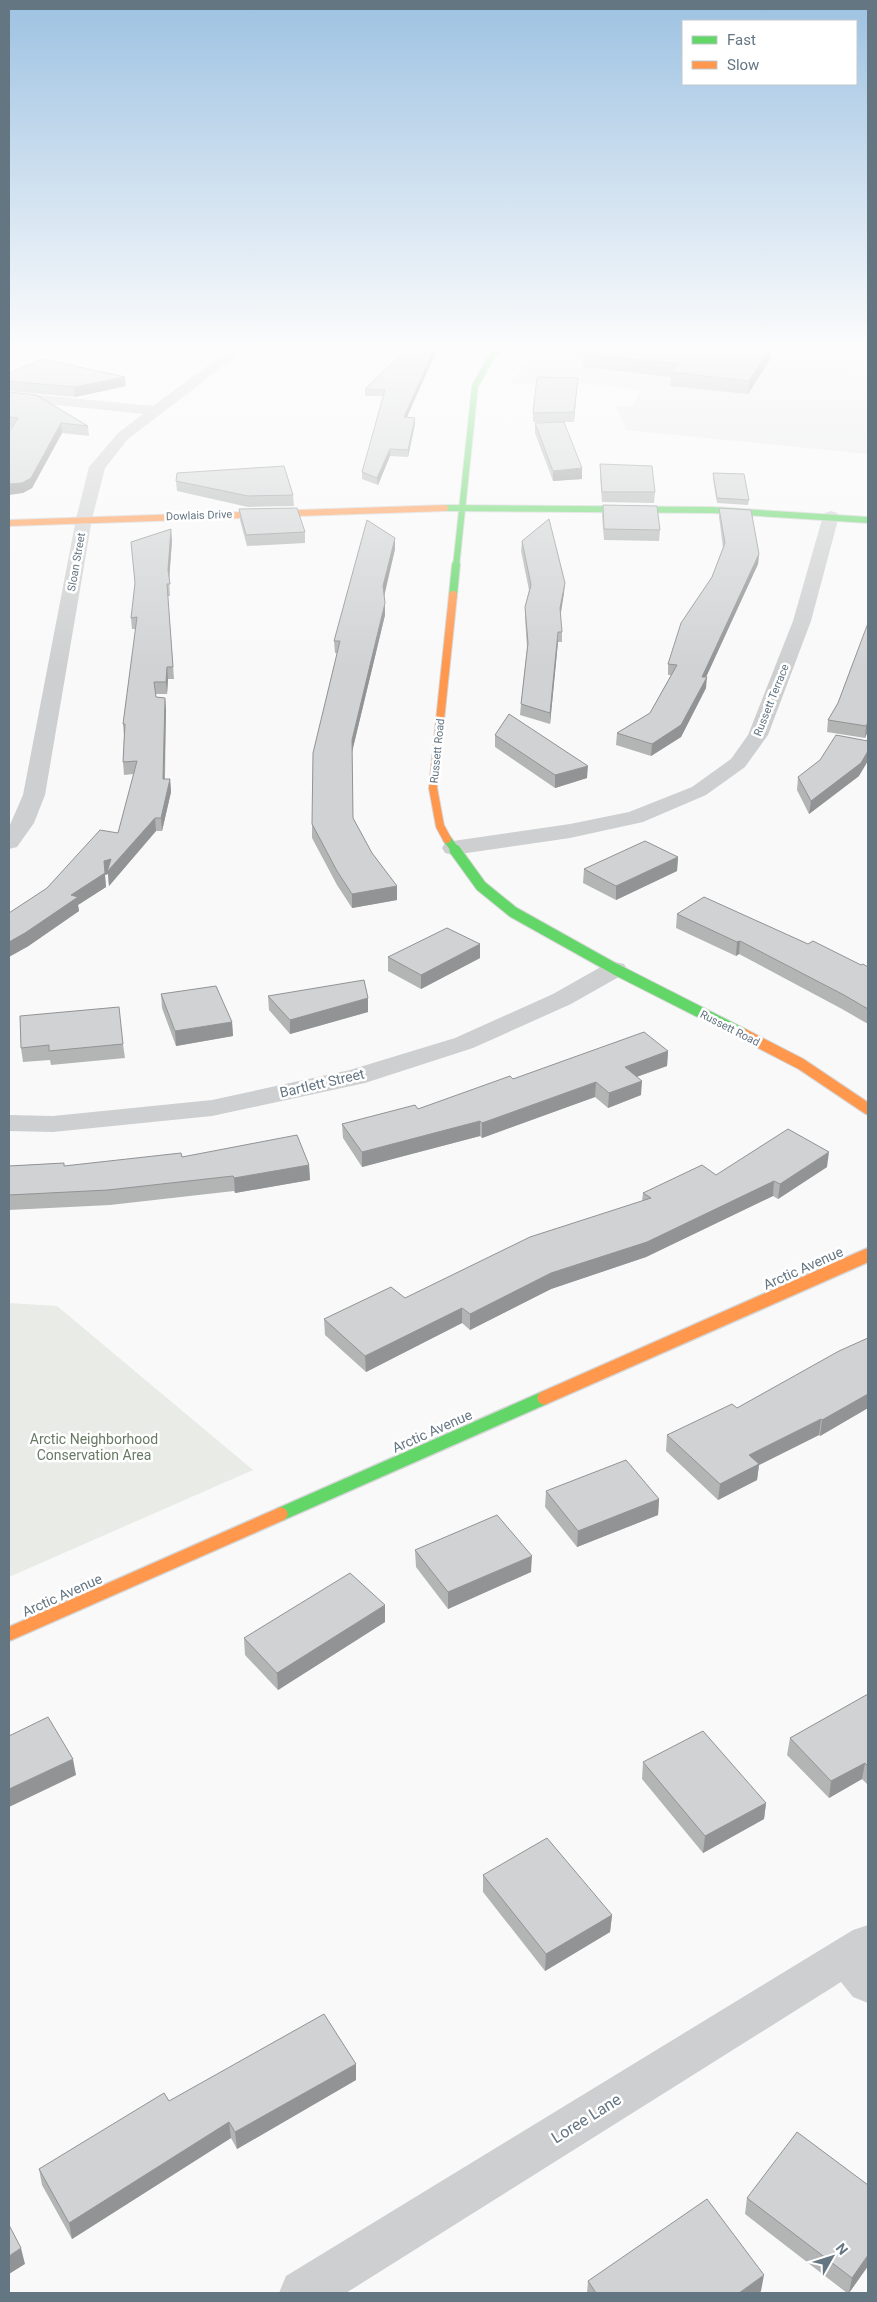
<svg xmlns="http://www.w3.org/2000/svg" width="877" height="2302" font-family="Roboto,sans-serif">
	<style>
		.built { fill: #e8e9e9 }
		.green { fill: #e8ebe6 }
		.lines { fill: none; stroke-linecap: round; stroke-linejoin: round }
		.fast-far3-casing { stroke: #d5d6d7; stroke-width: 8 }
		.fast-far2-casing { stroke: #d5d6d7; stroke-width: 10 }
		.fast-far1-casing { stroke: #d5d6d7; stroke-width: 13 }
		.fast-casing { stroke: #d5d6d7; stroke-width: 16 }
		.slow-far3-casing { stroke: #d5d6d7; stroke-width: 8 }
		.slow-far2-casing { stroke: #d5d6d7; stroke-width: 10 }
		.slow-far1-casing { stroke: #d5d6d7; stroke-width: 13 }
		.slow-casing { stroke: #d5d6d7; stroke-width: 16 }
		.street { fill: #cecfd0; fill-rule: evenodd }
		.fast-far3 { stroke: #63d668; stroke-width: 6 }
		.fast-far2 { stroke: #63d668; stroke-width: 8 }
		.fast-far1 { stroke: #63d668; stroke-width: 11 }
		.fast { stroke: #63d668; stroke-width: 13 }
		.slow-far3 { stroke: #ff974d; stroke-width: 6 }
		.slow-far2 { stroke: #ff974d; stroke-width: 8 }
		.slow-far1 { stroke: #ff974d; stroke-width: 11 }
		.slow { stroke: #ff974d; stroke-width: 13 }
		.wall { fill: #b3b5b5 }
		.shaded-wall { fill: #929394 }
		.building { fill: #d0d2d3; stroke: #929394 }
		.labels { text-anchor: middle; stroke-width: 5; stroke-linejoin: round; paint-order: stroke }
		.far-street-label { font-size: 11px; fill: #657683; stroke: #fff }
		.street-label { font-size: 14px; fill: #657683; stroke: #fff }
		.park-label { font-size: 14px; fill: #687a64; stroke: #fff }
		.near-street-label { font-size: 16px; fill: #657683; stroke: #fff }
	</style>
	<rect width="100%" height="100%" fill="#f9f9f9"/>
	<!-- built -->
	<path class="built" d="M538,345H868V454L626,430L616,406H633L640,391L610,385L510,384Z"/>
	<!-- green -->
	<path class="green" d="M867,345L868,377L854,376Z
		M9,1303L57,1306L253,1470L9,1577Z"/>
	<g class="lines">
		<defs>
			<path id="fast-far3" d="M445,508L712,510L868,520
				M456,567L475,386L489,361L502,345"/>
			<path id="fast-far2" d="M453,595L456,565
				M447,839L456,851"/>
			<path id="fast-far1" d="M455,850L481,886L513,912L615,969L743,1034"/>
			<path id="fast" d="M281,1514L544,1398"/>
			<path id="slow-far3" d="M9,523L445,508"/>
			<path id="slow-far2" d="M447,839L440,826L433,788L453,595"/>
			<path id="slow-far1" d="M743,1034L801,1064L868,1109"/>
			<path id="slow" d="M544,1398L868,1255
				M9,1634L281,1514"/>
		</defs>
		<!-- fast-far3 casing -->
		<use href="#fast-far3" class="fast-far3-casing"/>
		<!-- fast-far2 casing -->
		<use href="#fast-far2" class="fast-far2-casing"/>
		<!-- fast-far1 casing -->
		<use href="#fast-far1" class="fast-far1-casing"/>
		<!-- fast casing -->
		<use href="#fast" class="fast-casing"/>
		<!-- slow-far3 casing -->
		<use href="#slow-far3" class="slow-far3-casing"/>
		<!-- slow-far2 casing -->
		<use href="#slow-far2" class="slow-far2-casing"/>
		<!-- slow-far1 casing -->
		<use href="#slow-far1" class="slow-far1-casing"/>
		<!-- slow casing -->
		<use href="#slow" class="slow-casing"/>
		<!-- street -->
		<path class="street" d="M236,345H251L128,439L105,468L92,519L45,795L34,823L17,847L9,849V827L23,795L76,519L89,467L118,433L143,414L9,400V392L153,406Z
			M831,511L837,513L839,516L811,621L768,735L745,767L706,795L643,822L570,838L453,855L445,853L442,848L445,843L453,841L570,824L629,812L692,787L731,759L748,735L793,621L823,516L825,513Z
			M615,962L624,964L627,969L624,974L571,1004L473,1048L365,1083L212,1116L53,1132L9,1131V1115L53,1116L212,1100L350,1070L455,1038L553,994L606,964Z
			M868,1925V2003L853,1997L841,1982L346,2293H279L286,2276L830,1944L853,1930Z"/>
		<!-- fast-far3 -->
		<use href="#fast-far3" class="fast-far3"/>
		<!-- fast-far2 -->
		<use href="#fast-far2" class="fast-far2"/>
		<!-- fast-far1 -->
		<use href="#fast-far1" class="fast-far1"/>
		<!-- fast -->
		<use href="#fast" class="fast"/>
		<!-- slow-far3 -->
		<use href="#slow-far3" class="slow-far3"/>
		<!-- slow-far2 -->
		<use href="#slow-far2" class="slow-far2"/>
		<!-- slow-far1 -->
		<use href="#slow-far1" class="slow-far1"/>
		<!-- slow -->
		<use href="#slow" class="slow"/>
	</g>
	<!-- wall -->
	<path class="wall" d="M411,345L407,417L415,418V424L408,457L390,456L378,485L362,479V472L383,396H365V389Z
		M590,345H774L771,350V358L748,394L670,386L671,377L583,367V354Z
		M9,373L126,386L75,397L9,391Z
		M577,387L574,422H533V413Z
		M9,392L88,426L89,436L62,433L32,488L23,493L12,428L9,427Z
		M535,423L582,479L553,481L535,433Z
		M600,464L655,492L654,503L602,502L600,475Z
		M713,473L749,500L748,505L717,503L713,479Z
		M176,481L293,495L294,506L248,507L177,491Z
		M603,505L660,530L659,541L604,540L602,516Z
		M719,508L759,554L758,564L706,677V688L681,737L651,756L616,745L617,733L650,713L671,675H668V664L712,577L723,548L719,517Z
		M239,509L305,532V543L247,546L240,520Z
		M172,540L169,579L170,596H168L174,679H168L167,694H156V697L165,698L166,710L165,779H170L171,792L162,831H156L109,886L108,874L105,875L106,887L78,905L79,911L27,947L47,888L118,833L134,774L124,775L123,762L124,736L123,724L136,629H132L131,618Z
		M522,541L564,593L560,614L562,632V642H558L550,724L520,715L521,704L527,648L525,617V607L529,590L521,551Z
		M395,549L384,594L385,615L352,752L353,818L397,900L352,908L337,885L312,838V824L337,653H335L334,641Z
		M868,623V731L865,738L827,732L828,720L838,703Z
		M495,735L587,778L555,788L495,747Z
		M859,776L809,814L797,790L798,777Z
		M678,857L677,871L616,900L583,883L584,869Z
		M677,914L808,944L861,965L868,967V1024L842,1009L739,954L736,956L676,928Z
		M388,957L480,958L421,989L388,971Z
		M161,994L232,1022L233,1036L176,1046L162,1008Z
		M268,996L368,1012L290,1034L269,1010Z
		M20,1016L123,1044L125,1058L51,1065L50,1060L23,1062L21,1048Z
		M668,1051L667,1066L637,1077L641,1095L608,1108L595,1097L482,1138L480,1136L362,1167L343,1138L342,1124L418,1109L513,1079Z
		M182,1157L309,1165L310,1180L235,1193L234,1191L110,1205L9,1210V1166L64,1163V1166Z
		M827,1167L778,1199L773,1196L646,1257L551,1289L470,1330L462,1323L366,1372L325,1335L324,1319L405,1298L642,1201L643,1193L716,1175Z
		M868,1338V1408L820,1436L819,1435L759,1465L757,1480L718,1500L666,1451L667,1435L737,1408Z
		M546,1491L659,1499L658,1515L577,1547L545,1507Z
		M415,1550L531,1572L448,1609L416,1567Z
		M385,1622L278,1690L245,1655L244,1638Z
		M868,1694V1785L862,1779L829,1798L787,1755L790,1738Z
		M643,1762L766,1803L764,1819L703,1853L642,1779Z
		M483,1875L612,1915L610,1932L545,1971L483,1892Z
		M356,2080L237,2149L231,2138L72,2239L42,2185L39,2169L169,2101Z
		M747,2198L868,2266L849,2293H847L745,2214Z
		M588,2281L761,2291L759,2293H587Z"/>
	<!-- shaded-wall -->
	<path class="shaded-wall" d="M436,345H439L404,424V417Z
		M767,345H774L771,350V358L748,394L749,381Z
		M125,377L126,386L75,397L74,387Z
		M578,378L577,387L574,422V412Z
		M415,418V424L408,457V450Z
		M61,423L62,433L32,488L23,493L9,495V484Z
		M390,449V456L378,485L377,478Z
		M582,468V479L553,481V471Z
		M171,529L172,540L169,581L168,570Z
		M395,538V549L384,597L383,586Z
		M759,554L758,564L701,688L702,677Z
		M565,583L564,593L560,619V608Z
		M385,603V615L352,752V740Z
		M558,632V642L550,724V713Z
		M167,667L168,679L167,694L166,682Z
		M707,677L706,688L681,737L651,756L652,744Z
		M165,698L166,710L164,792L163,779Z
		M868,722V731L865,738L866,726Z
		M868,751V761L859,776L809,814L811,801Z
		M588,766L587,778L555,788V775Z
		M170,779L171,792L162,831L161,818Z
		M155,818L156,831L109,886L108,874L105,875L106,887L78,905L79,911L27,947L9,957V942L71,895L104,861Z
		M678,857L677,871L616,900V886Z
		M397,886V900L352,908V894Z
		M740,941L739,954L736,956L737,942Z
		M480,944V958L421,989V975Z
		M368,998V1012L290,1034V1020Z
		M232,1022L233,1036L176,1046L175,1031Z
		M668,1051L667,1066L624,1081L625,1067Z
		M642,1081L641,1095L608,1108L609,1093Z
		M596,1082L595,1097L482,1138V1123Z
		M480,1121V1136L362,1167V1152Z
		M829,1152L827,1167L778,1199L780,1184Z
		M309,1165L310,1180L235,1193L234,1178Z
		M774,1181L773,1196L646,1257L551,1289L470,1330V1314L551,1273Z
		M462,1308V1323L366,1372L365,1356Z
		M868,1394V1408L820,1436L822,1420Z
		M821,1419L819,1435L759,1465L757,1480L718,1500L720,1484L749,1455Z
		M659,1499L658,1515L577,1547L578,1531Z
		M532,1556L531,1572L448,1609V1592Z
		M385,1605V1622L278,1690L277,1673Z
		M73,1759L76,1775L9,1807V1789Z
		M865,1763L862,1779L829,1798L831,1781Z
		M766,1803L764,1819L703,1853L705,1836Z
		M612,1915L610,1932L545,1971L546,1954Z
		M356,2064V2080L237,2149L235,2132Z
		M229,2122L231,2138L72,2239L69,2223Z
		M21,2248L25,2264L9,2274V2256Z
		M868,2255V2266L849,2293L852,2278Z
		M764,2275L761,2291L759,2293H739Z"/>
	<!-- building -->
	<path class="building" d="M411,345H436L404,417L415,418L408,450L390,449L377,478L362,472L385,390L365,389Z
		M590,345H772L749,381L671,372L677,364L583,354Z
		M43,359L125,377L74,387L9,381V373Z
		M537,377L578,378L574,412L533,413Z
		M9,392L36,395L88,426L61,423L31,478L22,483L9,484V432L18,418L9,417Z
		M564,422L582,468L553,471L535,423Z
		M600,464L652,466L655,492H602Z
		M284,466L293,495L248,496L176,481L177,473Z
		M713,473L744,474L749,500L717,498Z
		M603,505L657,506L660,530L604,529Z
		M297,508L305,532L246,535L239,509Z
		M719,508L751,510L759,554L702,677H707L681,725L652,744L617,733L650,713L677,665L668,664L681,623L712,577L725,543Z
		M549,519L565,583L560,608L562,632H558L550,713L521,704L528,643L525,607L531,585L522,541Z
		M367,520L395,538L383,586L385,603L352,740L353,818L372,853L397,886L352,894L337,871L312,824L313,753L340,641H334Z
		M171,529L168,570L170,584H167L173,667H167L166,682H154L156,697L165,698L163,779H170L161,818H155L107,872L111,859L104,861L105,873L71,895L78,897L25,933L9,942V913L47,888L100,830L118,833L137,761L123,762L125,724H123L137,617L131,618L135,583L131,542Z
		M868,623V722L866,726L828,720L838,703Z
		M509,714L588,766L555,775L495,735Z
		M836,735L868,741V751L861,763L811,801L798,777L820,760Z
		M645,841L678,857L616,886L584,869Z
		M704,897L808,944L813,941L861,965L863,964L868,967V1009L844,995L740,941L737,942L677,914Z
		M447,928L480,944L421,975L388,957Z
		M364,980L368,998L290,1020L268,996Z
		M216,986L232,1022L175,1031L161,994Z
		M119,1007L123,1044L49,1051V1045L21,1048L20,1016Z
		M644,1032L668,1051L625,1067L642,1081L609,1093L596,1082L482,1123L480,1121L362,1152L342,1124L415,1105L418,1109L510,1076L513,1079Z
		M788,1129L829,1152L780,1184L774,1181L647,1242L551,1273L470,1314L462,1308L365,1356L324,1319L391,1287L405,1298L530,1237L651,1198L643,1193L702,1165L716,1175Z
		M297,1135L309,1165L234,1178L233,1176L108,1190L9,1195V1166L64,1163V1166L181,1153L182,1157Z
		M868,1338V1394L822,1420L821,1419L749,1455L759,1464L720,1484L667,1435L732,1404L737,1408L839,1351Z
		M626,1460L659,1499L578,1531L546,1491Z
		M497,1515L532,1556L448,1592L415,1550Z
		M350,1573L385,1605L277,1673L244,1638Z
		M868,1694V1766L865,1763L831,1781L790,1738Z
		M48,1717L73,1759L9,1789V1736Z
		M703,1731L766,1803L705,1836L643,1762Z
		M547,1838L612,1915L546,1954L483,1875Z
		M324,2014L356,2064L235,2132L229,2122L69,2223L39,2169L164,2093L169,2101Z
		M797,2132L868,2185V2255L852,2278L747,2198Z
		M707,2199L764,2275L739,2293H596L588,2281Z
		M9,2225L21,2248L9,2256Z"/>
	<!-- sky -->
	<linearGradient id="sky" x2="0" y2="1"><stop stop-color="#9dc2e2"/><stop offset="0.52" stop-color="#fcfcfc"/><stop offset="1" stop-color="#fcfcfc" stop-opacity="0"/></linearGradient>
	<rect width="877" height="668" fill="url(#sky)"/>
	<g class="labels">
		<!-- far-street labels -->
		<g class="far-street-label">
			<text transform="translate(199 515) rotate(-2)" y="4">Dowlais Drive</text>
			<text transform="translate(76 562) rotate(-80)" y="4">Sloan Street</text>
			<text transform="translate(771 700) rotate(-68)" y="4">Russett Terrace</text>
			<text transform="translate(437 751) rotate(-84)" y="4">Russett Road</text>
			<text transform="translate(730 1028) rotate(27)" y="4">Russett Road</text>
		</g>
		<!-- street labels -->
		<g class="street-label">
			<text transform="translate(322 1083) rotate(-13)" y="5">Bartlett Street</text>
			<text transform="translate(803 1268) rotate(-24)" y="5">Arctic Avenue</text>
			<text transform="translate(432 1431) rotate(-24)" y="5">Arctic Avenue</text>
			<text transform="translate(62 1595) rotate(-24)" y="5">Arctic Avenue</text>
		</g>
		<!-- park labels -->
		<g class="park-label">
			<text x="94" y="1444">Arctic Neighborhood<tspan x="94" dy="16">Conservation Area</tspan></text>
		</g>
		<!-- near-street labels -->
		<g class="near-street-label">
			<text transform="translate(586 2118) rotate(-32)" y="6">Loree Lane</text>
		</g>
	</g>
	<!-- border -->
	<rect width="877" height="2302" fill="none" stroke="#657683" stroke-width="20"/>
	<!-- legend -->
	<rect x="682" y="20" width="175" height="65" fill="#ffffff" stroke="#c1c8cd"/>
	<rect x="692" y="36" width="25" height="8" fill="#63d668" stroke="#c1c8cd"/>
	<text x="727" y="45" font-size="15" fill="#657683">Fast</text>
	<rect x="692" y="61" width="25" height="8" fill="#ff974d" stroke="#c1c8cd"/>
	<text x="727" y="70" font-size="15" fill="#657683">Slow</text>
	<!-- north arrow -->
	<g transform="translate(832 2257) rotate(51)" stroke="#ffffff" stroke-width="4" paint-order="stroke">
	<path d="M0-4L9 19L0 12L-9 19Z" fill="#657683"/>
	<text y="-8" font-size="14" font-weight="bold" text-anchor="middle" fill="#657683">N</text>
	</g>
</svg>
